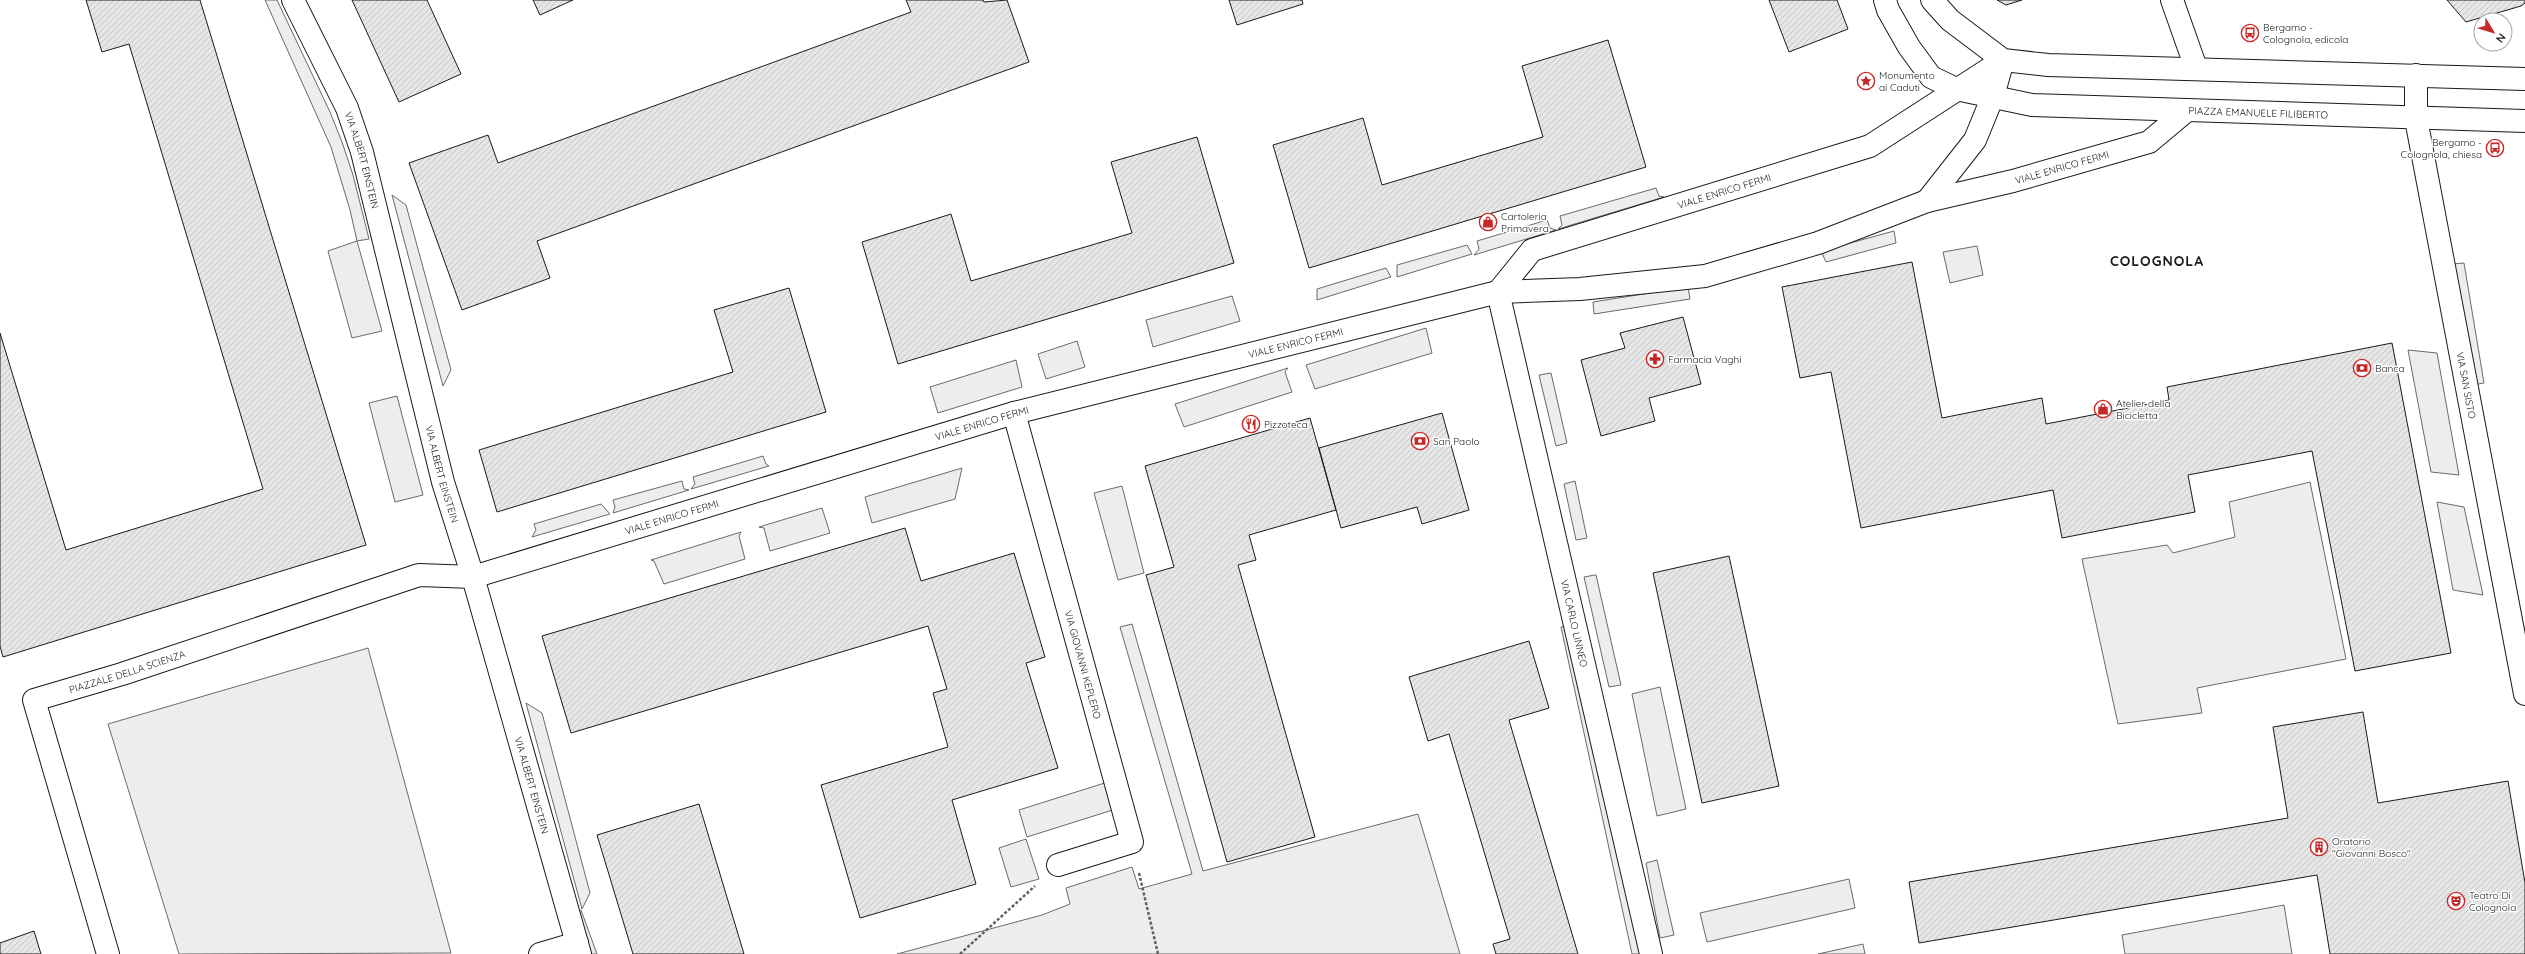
<svg xmlns="http://www.w3.org/2000/svg" width="2525" height="954" font-family="Quicksand,sans-serif">
	<style>
		.built { fill: #ededed; stroke: #6a6a6a }
		.building { fill: url(#building-hatch); stroke: #1a1a1a }
		.lines { fill: none; stroke-linecap: round; stroke-linejoin: round }
		.minor-casing { stroke: #1a1a1a; stroke-width: 24 }
		.primary-casing { stroke: #1a1a1a; stroke-width: 24 }
		.path { stroke: #5f5f5f; stroke-width: 2.5; stroke-dasharray: 3 2; stroke-linecap: butt }
		.minor { stroke: #fff; stroke-width: 22 }
		.primary { stroke: #fff; stroke-width: 22 }
		.labels { text-anchor: middle; stroke-width: 3; stroke-linejoin: round; paint-order: stroke }
		.poi-label { font-size: 10px; fill: #1a1a1a; stroke: #fff; text-anchor: start }
		.street-label { font-size: 10px; fill: #1a1a1a; stroke: #fff }
		.district-label { font-size: 14px; font-weight: bold; letter-spacing: 1px; fill: #1a1a1a; stroke: #fff }
	</style>
	<defs>
		<pattern id="building-hatch" width="6" height="6" patternUnits="userSpaceOnUse"><rect width="6" height="6" fill="#e6e6e6"/><path d="M-1 1l2-2M0 6l6-6M5 7l2-2" fill="none" stroke="#c5c5c5"/></pattern>
	</defs>
	<rect width="100%" height="100%" fill="#fff"/>
	<!-- built -->
	<path class="built" d="M265,0H277L330,112L342,142L353,175L369,239L357,241L382,331L352,338L328,251L357,241L350,210L331,147Z
		M1656,188L1659,196L1664,197L1558,229L1562,225L1560,216Z
		M392,195L406,205L451,370L443,386Z
		M1547,220L1550,228L1556,230L1474,255L1479,249L1477,241Z
		M1894,231L1896,243L1826,262L1821,251Z
		M1467,245L1472,254L1397,277V265Z
		M1977,246L1983,275L1950,283L1943,252Z
		M2464,263L2484,383L2473,385L2452,264Z
		M1386,268L1391,277L1317,300V289Z
		M1688,287L1690,299L1594,314L1593,302Z
		M1232,296L1240,321L1153,347L1146,320Z
		M1426,328L1432,353L1315,389L1306,365Z
		M1077,341L1085,367L1046,379L1038,354Z
		M2408,350L2437,353L2459,475L2431,472Z
		M1016,360L1022,387L938,413L930,387Z
		M1288,368L1285,372L1292,392L1184,427L1175,404Z
		M1551,373L1567,443L1556,446L1539,375Z
		M397,396L423,495L395,502L369,403Z
		M763,456L766,464L769,466L691,489L695,484L693,477Z
		M962,468L955,499L872,523L865,497Z
		M682,481L684,489L689,490L613,513L615,507L613,500Z
		M1575,481L1587,538L1576,540L1564,484Z
		M2310,482L2346,659L2197,688L2202,713L2118,724L2082,559L2167,545L2173,553L2235,537L2229,502Z
		M1122,486L1144,573L1118,580L1094,493Z
		M2437,502L2464,507L2483,595L2453,590Z
		M601,504L610,514L532,537L536,530L534,524Z
		M822,508L830,533L770,551L764,528L759,527Z
		M741,532L739,536L745,559L664,584L654,561L651,560Z
		M1595,575H1596L1621,685L1609,687L1584,577Z
		M1132,624L1203,871L1418,814L1460,954H897L1042,915L1070,904L1066,888L1132,867L1139,889L1192,874L1120,627Z
		M1573,624L1643,954H1632L1561,627Z
		M368,648L451,953L179,954L108,724Z
		M1660,687L1686,809L1657,816L1632,694Z
		M526,703L542,713L590,893L582,909Z
		M1111,781L1119,808L1027,837L1019,810Z
		M1026,839L1039,879L1011,887L999,848Z
		M1657,860L1674,935L1660,938L1646,863Z
		M1849,879L1855,908L1707,942L1700,913Z
		M2284,905L2292,954H2125L2122,935Z
		M581,910L597,954H585L571,914Z
		M1863,944L1865,954H1818Z"/>
	<!-- building -->
	<path class="building" d="M86,0H200L366,545L3,657L0,646V333L66,550L263,489L129,44L102,52Z
		M352,0H427L461,74L399,102Z
		M533,0H573L540,15Z
		M906,0H983L984,2L1007,0L1029,62L537,241L550,278L462,310L409,163L488,135L498,163L911,12Z
		M1229,0H1302L1303,4L1237,25Z
		M1769,0H1837L1848,29L1789,52Z
		M1997,0H2022L2006,5Z
		M2447,0H2525V3L2521,6L2466,22Z
		M1608,40L1646,167L1309,268L1273,145L1363,118L1382,185L1543,137L1522,66Z
		M1197,137L1234,263L898,364L862,242L951,214L971,281L1132,233L1111,162Z
		M1912,262L1942,418L2042,398L2046,424L2169,400L2167,387L2392,343L2451,653L2355,671L2312,451L2188,475L2195,512L2062,538L2053,490L1861,528L1831,372L1800,378L1782,287Z
		M789,288L826,412L497,512L479,450L733,372L714,310Z
		M1683,317L1701,384L1649,398L1655,421L1601,436L1581,360L1625,348L1620,333Z
		M1442,413L1469,510L1422,524L1417,507L1341,528L1319,448Z
		M1310,418L1336,510L1249,535L1256,560L1238,565L1315,837L1227,862L1146,575L1174,567L1145,466Z
		M905,528L921,581L1014,553L1045,657L1026,663L1058,768L952,800L976,884L860,918L821,785L948,747L933,693L947,689L928,626L571,733L542,636Z
		M1729,556L1779,786L1702,803L1653,573Z
		M1529,641L1549,708L1509,720L1578,954H1496L1493,944L1510,939L1449,734L1428,741L1409,677Z
		M2363,712L2378,803L2508,781L2525,883V954H2330L2317,875L1919,943L1909,882L2288,818L2273,727Z
		M699,804L744,954H633L597,835Z
		M34,931L41,954H0V943Z"/>
	<g class="lines">
		<defs>
			<g id="minor">
				<path id="s1" d="M293,0L347,108L362,152L443,482L473,577L580,954"/>
				<path d="M2172,0L2196,68"/>
				<path id="s2" d="M2416,75V119L2525,694"/>
				<path d="M1927,201L1975,140L1993,96L2003,60"/>
				<path id="s3" d="M1498,292L1651,954"/>
				<path id="s4" d="M1498,292L1532,250L1870,146L2003,60"/>
				<path id="s5" d="M1014,413L1132,842L1058,865"/>
				<path id="s6" d="M108,954L34,700L122,674L419,575L473,577L1014,413L1498,292L1580,289L1705,276L1818,243L1927,201L2013,181L2149,142L2186,111"/>
				<path d="M540,954L577,943"/>
			</g>
			<g id="primary">
				<path id="s7" d="M1885,0L1888,10L1909,47L1931,77L1956,89L2032,105L2525,121"/>
				<path d="M1932,0L1950,20L2003,60L2048,65L2525,79"/>
			</g>
		</defs>
		<!-- minor casing -->
		<use href="#minor" class="minor-casing"/>
		<!-- primary casing -->
		<use href="#primary" class="primary-casing"/>
		<!-- path -->
		<path class="path" d="M1139,873L1158,954
			M960,954L1035,886"/>
		<!-- minor -->
		<use href="#minor" class="minor"/>
		<!-- primary -->
		<use href="#primary" class="primary"/>
	</g>
	<!-- icons -->
	<defs>
		<symbol id="bus-ring" viewBox="-11 -11 22 22"><circle r="9.5" fill="#fff" stroke="#c62828" stroke-width="1.5"/><path d="M-5-6H5V4H4V6H2V4H-2V6H-4V4H-5ZM-3.5-4V0h7V-4ZM-3.5 1.2v1.5H-2V1.2ZM2 1.2v1.5H3.5V1.2Z" fill="#c62828"/></symbol>
		<symbol id="sight-ring" viewBox="-11 -11 22 22"><circle r="9.5" fill="#fff" stroke="#c62828" stroke-width="1.5"/><path d="M0-6L1.8-2.2L6-1.7L2.9 1.2L3.7 5.4L0 3.3L-3.7 5.4L-2.9 1.2L-6-1.7L-1.8-2.2Z" fill="#c62828"/></symbol>
		<symbol id="shop-ring" viewBox="-11 -11 22 22"><circle r="9.5" fill="#fff" stroke="#c62828" stroke-width="1.5"/><path d="M-5-2.5h2.3a2.7 3.5 0 0 1 5.4 0H5L5.5 6h-11ZM-1.5-2.5h3a1.5 2.3 0 0 0-3 0Z" fill="#c62828"/></symbol>
		<symbol id="pharmacy-ring" viewBox="-11 -11 22 22"><circle r="9.5" fill="#fff" stroke="#c62828" stroke-width="1.5"/><path d="M-2-6h4v4h4v4h-4v4h-4v-4h-4v-4h4Z" fill="#c62828"/></symbol>
		<symbol id="bank-ring" viewBox="-11 -11 22 22"><circle r="9.5" fill="#fff" stroke="#c62828" stroke-width="1.5"/><path d="M-6-4H6V4H-6ZM0-2.3a2.3 2.3 0 1 0 0 4.6a2.3 2.3 0 1 0 0-4.6Z" fill="#c62828"/></symbol>
		<symbol id="restaurant-ring" viewBox="-11 -11 22 22"><circle r="9.5" fill="#fff" stroke="#c62828" stroke-width="1.5"/><path d="M-5-6h1v4h1v-4h1v4h1v-4h1v5L-1.5 .5V6h-2V.5L-5-1ZM5-6V6H3V1.5H1.5Q1.5-4 5-6Z" fill="#c62828"/></symbol>
		<symbol id="building-ring" viewBox="-11 -11 22 22"><circle r="9.5" fill="#fff" stroke="#c62828" stroke-width="1.5"/><path d="M-4-6H4V6H1V3H-1V6H-4ZM-2.5-4.3h1.7v1.8h-1.7ZM.8-4.3h1.7v1.8H.8ZM-2.5-1h1.7V.8h-1.7ZM.8-1h1.7V.8H.8Z" fill="#c62828"/></symbol>
		<symbol id="theatre-ring" viewBox="-11 -11 22 22"><circle r="9.5" fill="#fff" stroke="#c62828" stroke-width="1.5"/><path d="M-5-5.5Q0-4 5-5.5V0Q5 5 0 6Q-5 5-5 0ZM-3.3-2.5H-1v1.5H-3.3ZM1-2.5H3.3v1.5H1ZM-2.8 1Q0 5.5 2.8 1Z" fill="#c62828"/></symbol>
	</defs>
	<g fill-rule="evenodd">
		<use href="#bus-ring" x="2240" y="23" width="20" height="20"/>
		<use href="#sight-ring" x="1856" y="71" width="20" height="20"/>
		<use href="#bus-ring" x="2485" y="138" width="20" height="20"/>
		<use href="#shop-ring" x="1478" y="212" width="20" height="20"/>
		<use href="#pharmacy-ring" x="1645" y="349" width="20" height="20"/>
		<use href="#bank-ring" x="2352" y="358" width="20" height="20"/>
		<use href="#shop-ring" x="2093" y="399" width="20" height="20"/>
		<use href="#restaurant-ring" x="1241" y="414" width="20" height="20"/>
		<use href="#bank-ring" x="1410" y="431" width="20" height="20"/>
		<use href="#building-ring" x="2309" y="837" width="20" height="20"/>
		<use href="#theatre-ring" x="2446" y="891" width="20" height="20"/>
	</g>
	<g class="labels">
		<!-- poi labels -->
		<g class="poi-label">
			<text x="2263" y="31">Bergamo -<tspan x="2263" dy="12">Colognola, edicola</tspan></text>
			<text x="1879" y="79">Monumento<tspan x="1879" dy="12">ai Caduti</tspan></text>
			<text x="2482" y="146" text-anchor="end">Bergamo -<tspan x="2482" dy="12">Colognola, chiesa</tspan></text>
			<text x="1501" y="220">Cartoleria<tspan x="1501" dy="12">Primavera</tspan></text>
			<text x="1668" y="363">Farmacia Vaghi</text>
			<text x="2375" y="372">Banca</text>
			<text x="2116" y="407">Atelier della<tspan x="2116" dy="12">Bicicletta</tspan></text>
			<text x="1264" y="428">Pizzoteca</text>
			<text x="1433" y="445">San Paolo</text>
			<text x="2332" y="845">Oratorio<tspan x="2332" dy="12">"Giovanni Bosco"</tspan></text>
			<text x="2469" y="899">Teatro Di<tspan x="2469" dy="12">Colognola</tspan></text>
		</g>
		<!-- street labels -->
		<g class="street-label">
			<text dy="4" stroke="none"><textPath href="#s7" startOffset="422">PIAZZA EMANUELE FILIBERTO</textPath></text>
			<text dy="4" stroke="none"><textPath href="#s1" startOffset="175">VIA ALBERT EINSTEIN</textPath></text>
			<text dy="4" stroke="none"><textPath href="#s6" startOffset="2369">VIALE ENRICO FERMI</textPath></text>
			<text dy="4" stroke="none"><textPath href="#s4" startOffset="255">VIALE ENRICO FERMI</textPath></text>
			<text dy="4" stroke="none"><textPath href="#s6" startOffset="1579">VIALE ENRICO FERMI</textPath></text>
			<text dy="4" stroke="none"><textPath href="#s2" startOffset="315">VIA SAN SISTO</textPath></text>
			<text dy="4" stroke="none"><textPath href="#s6" startOffset="1255">VIALE ENRICO FERMI</textPath></text>
			<text dy="4" stroke="none"><textPath href="#s1" startOffset="499">VIA ALBERT EINSTEIN</textPath></text>
			<text dy="4" stroke="none"><textPath href="#s6" startOffset="931">VIALE ENRICO FERMI</textPath></text>
			<text dy="4" stroke="none"><textPath href="#s3" startOffset="340">VIA CARLO LINNEO</textPath></text>
			<text dy="4" stroke="none"><textPath href="#s5" startOffset="261">VIA GIOVANNI KEPLERO</textPath></text>
			<text dy="4" stroke="none"><textPath href="#s6" startOffset="362">PIAZZALE DELLA SCIENZA</textPath></text>
			<text dy="4" stroke="none"><textPath href="#s1" startOffset="823">VIA ALBERT EINSTEIN</textPath></text>
		</g>
		<!-- district labels -->
		<g class="district-label">
			<text x="2157" y="266">COLOGNOLA</text>
		</g>
	</g>
	<!-- north arrow -->
	<g transform="translate(2493 32) rotate(128)"><circle r="19" fill="#ffffff" stroke="#a3a3a3"/>
	<path d="M0-3L7 15L0 10L-7 15Z" fill="#c62828"/>
	<text y="-6" font-size="11" font-weight="bold" text-anchor="middle" fill="#1a1a1a">N</text>
	</g>
</svg>
